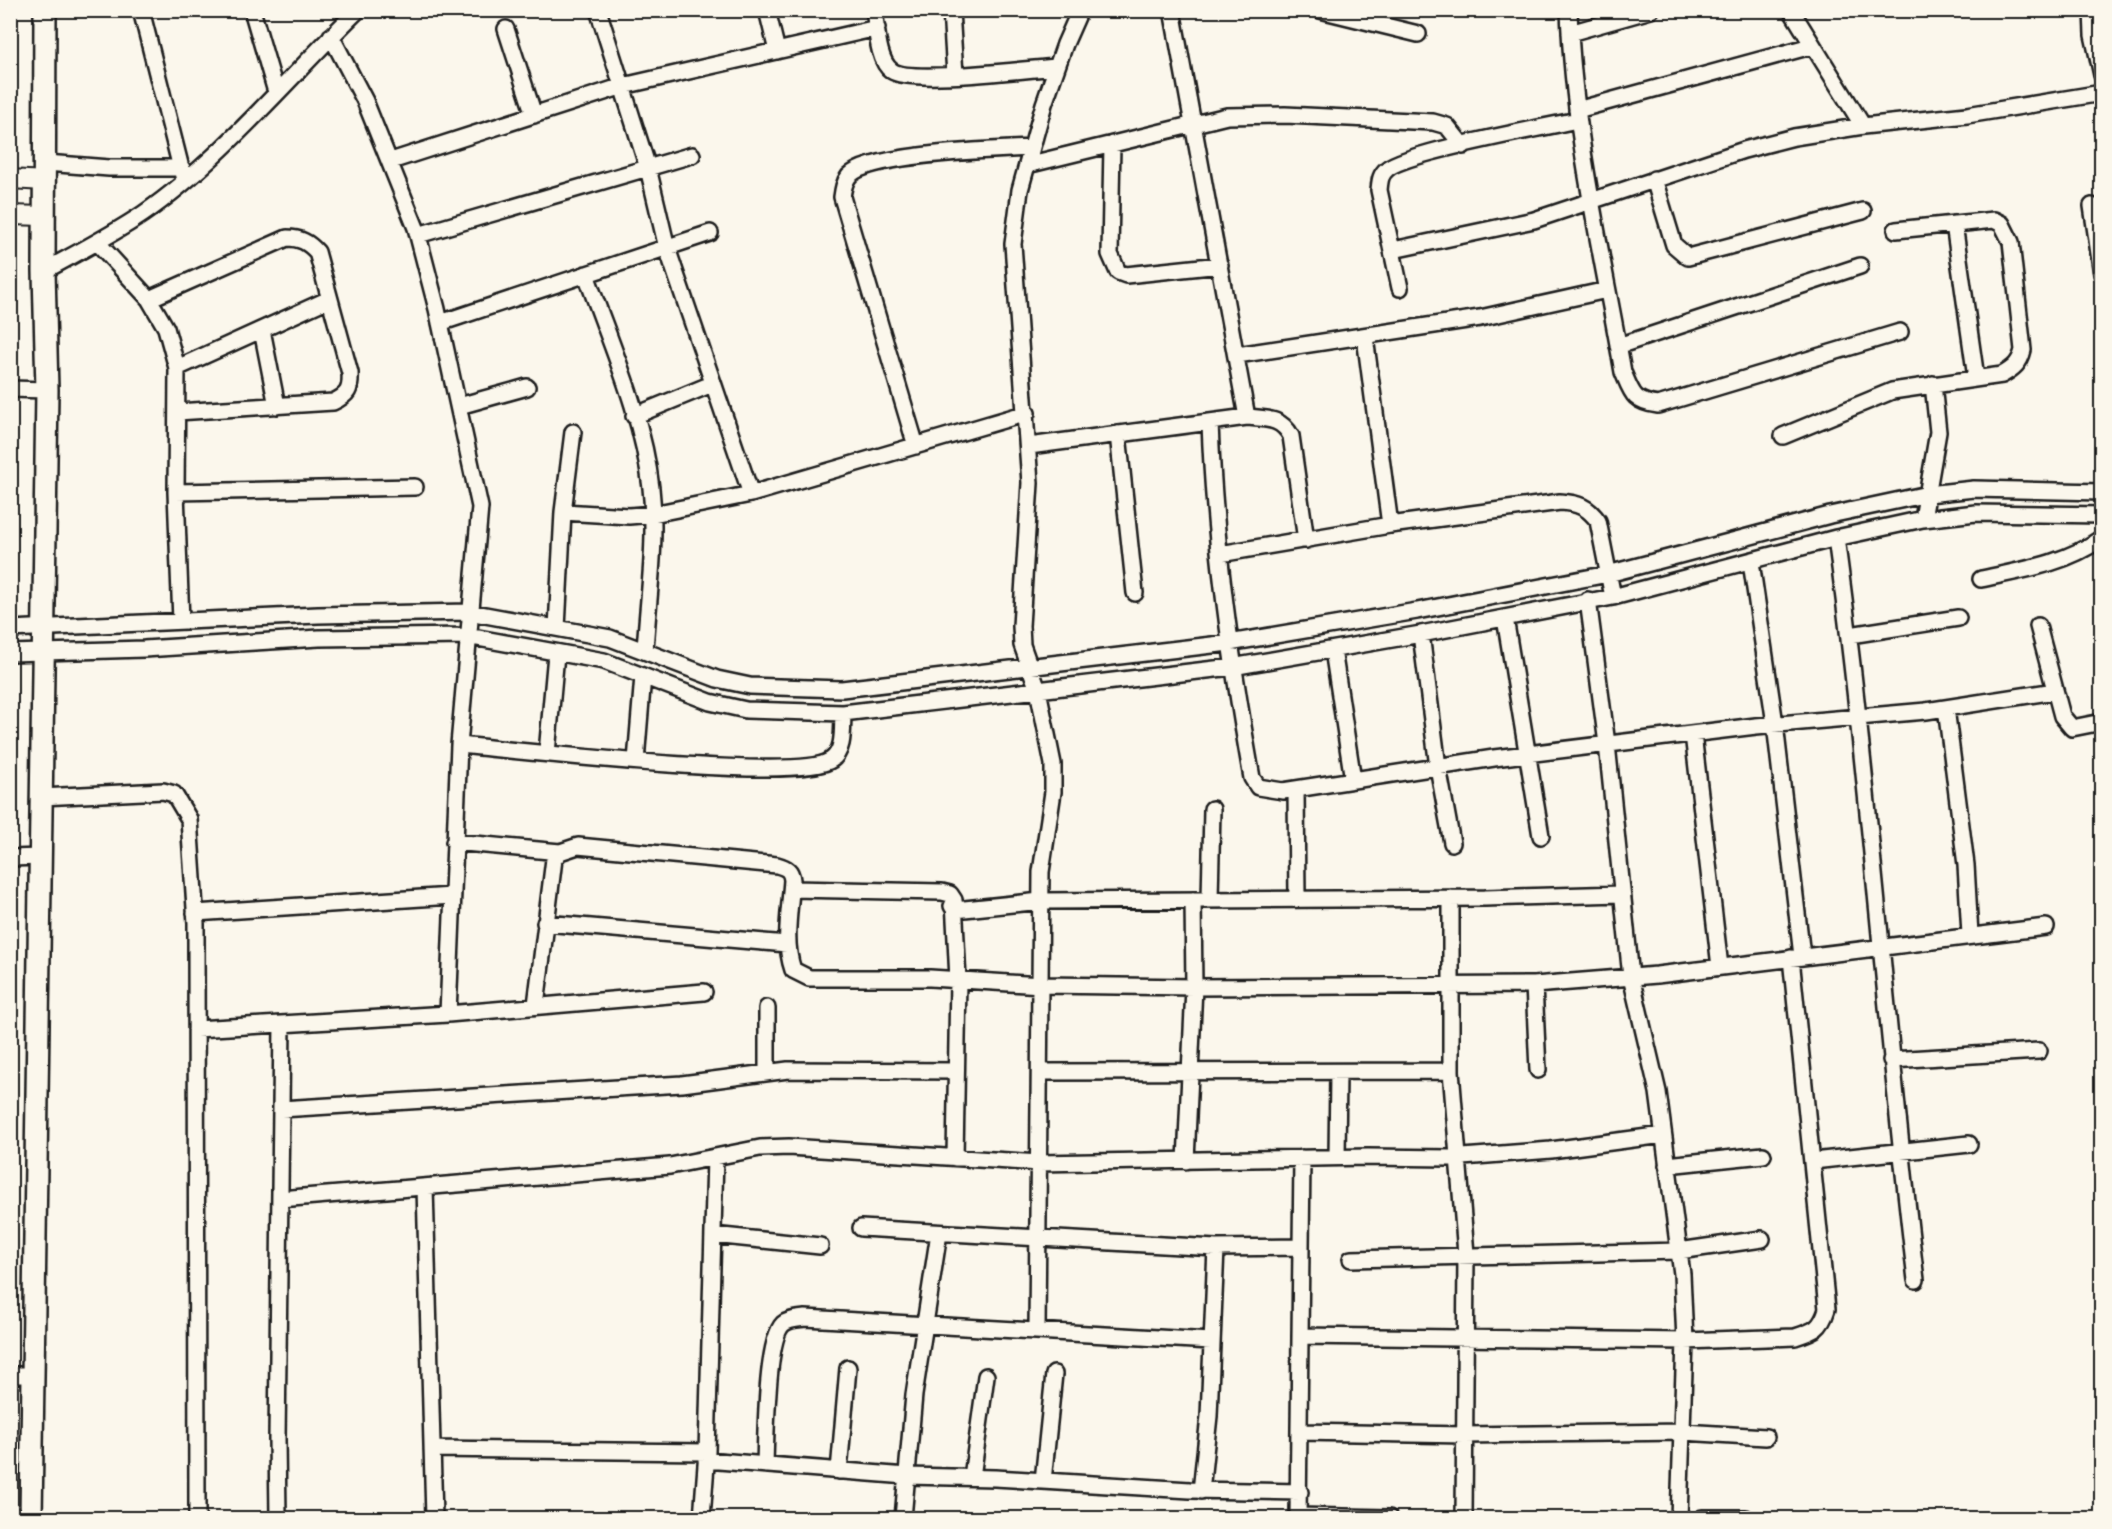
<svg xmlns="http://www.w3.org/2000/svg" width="2112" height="1529" font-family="Sriracha,sans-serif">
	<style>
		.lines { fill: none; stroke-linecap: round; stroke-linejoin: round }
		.minor-casing { stroke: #1c1c1c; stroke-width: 20 }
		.tertiary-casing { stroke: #1c1c1c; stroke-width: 22 }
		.secondary-casing { stroke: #1c1c1c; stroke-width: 26 }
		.minor { stroke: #fbf7ec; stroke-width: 15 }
		.tertiary { stroke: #fbf7ec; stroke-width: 18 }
		.secondary { stroke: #fbf7ec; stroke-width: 21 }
	</style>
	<rect width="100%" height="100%" fill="#fbf7ec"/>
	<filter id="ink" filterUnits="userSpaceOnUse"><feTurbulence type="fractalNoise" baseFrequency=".0167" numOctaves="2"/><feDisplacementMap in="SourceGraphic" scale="12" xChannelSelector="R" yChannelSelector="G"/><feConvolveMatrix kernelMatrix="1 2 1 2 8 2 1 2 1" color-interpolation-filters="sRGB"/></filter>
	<g filter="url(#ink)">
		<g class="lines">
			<defs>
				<path id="minor" d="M141,10L184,180
					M252,10L276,92
					M598,10L648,168L667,248L751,494
					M767,10L777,51
					M874,10C877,27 877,61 892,71C911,84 1028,69 1057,67
					M951,10L955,75
					M1172,10L1247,417
					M1320,10L1418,34
					M1569,10C1573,133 1602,252 1623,372C1632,393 1633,402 1658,405L1900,332
					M1791,10L1863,126
					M2092,10L2093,35L2102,75
					M506,29L534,115
					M1570,33L1651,10
					M331,36L365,101L416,228L437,309L480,507L459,745L448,1014
					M1577,110L1811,46
					M1112,144L1110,254L1118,272L1126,275L1220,265
					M391,161L623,86L877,28
					M46,163L109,168H182
					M1027,165L1227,116L1285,115L1433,122L1447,126L1463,146
					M1654,179L1674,245L1688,257L1863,211
					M2092,206L2102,274
					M1954,224L1976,378
					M418,235L692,155
					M97,242L149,299L166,328L177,368L176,492L181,621
					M1393,250L1534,220L1744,150L1794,137L1863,126L1967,115L2102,93
					M44,271C77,253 112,235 143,214C221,160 289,77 358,10
					M586,274C610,343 643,415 651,488C657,541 648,598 645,651
					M1400,288L1379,190C1380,181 1380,175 1387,169C1404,153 1545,127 1578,120
					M149,299L287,238C300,238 308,242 317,252L350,373C351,390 348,395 333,402L177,412
					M440,323L710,233
					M262,330L277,406
					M1365,337L1390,525
					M1618,346L1860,266
					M1237,355L1480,318L1607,290
					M177,368L329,299
					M10,389L47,390
					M459,406L527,387
					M634,416L712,384
					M1210,422C1214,542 1231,660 1252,778L1258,787L1283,791L1494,758L1756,726L1926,711L2055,691
					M1118,434L1135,593
					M1783,436L1892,391L2002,375C2014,368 2020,363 2023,350L2011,242L2002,224L1994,220L1896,230
					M916,446L842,197C843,190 844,182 849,176C870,153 997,150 1031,148
					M1029,446L1247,417C1266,419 1281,417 1291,436L1306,540
					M176,492L415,487
					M563,512L629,516L653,514L751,494L1027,413
					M1923,519L1938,432L1933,384
					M1836,538C1870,785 1886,1033 1916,1280
					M1220,554L1390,525L1560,502C1578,503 1588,507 1598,521L1613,597
					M1751,562L1775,724L1802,956
					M1981,579C2023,570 2065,564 2102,538
					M1588,600L1607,744L1631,977L1658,1092L1682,1274L1685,1341L1679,1518
					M1505,618L1541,836
					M2038,626L2062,716L2072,728L2102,722
					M557,628L563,512L573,432
					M10,629L318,615L469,612L610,638L717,679L750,686L842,689L1229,643L1417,611L1608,574L1830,515L1928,494L1974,489L2102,492
					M1421,634L1438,767L1452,843
					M1850,635L1958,618
					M1333,650L1353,780
					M10,653L144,649L319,638L467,636L604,661L710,702L746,710L843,713L1232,667L1421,634L1613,597L1836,538L1923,519L1976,513L2102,515
					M1946,708L1966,865L1970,935
					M1693,734L1720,967
					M459,745C514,750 800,783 831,760C845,751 842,728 843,713
					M547,753L556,654
					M636,761L643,676
					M1296,789L1297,899
					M41,797L163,791L174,794L189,819L196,923L197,1518
					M454,842L560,852
					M10,858L41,857
					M792,889L942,892L950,894L954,900L958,980L955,1158
					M1451,898V1071L1466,1254L1464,1518
					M1210,899L1212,809
					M952,906L955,910L1041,901L1485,898L1622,894
					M195,913L452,896
					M545,923L787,944
					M1534,985L1538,1070
					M536,1005L554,859L560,852L578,846L777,865C787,868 791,870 792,880C790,910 783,941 793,970L809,978H930L1042,985L1194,987L1534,985L1657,975L2046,927
					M196,1029L448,1014L704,992
					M1891,1060L2039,1051
					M767,1071V1008
					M1041,1072L1451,1071
					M281,1109L682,1084L788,1070L956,1071
					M1337,1158L1338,1072
					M1186,1161L1194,987L1193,900
					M1813,1161L1969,1144
					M1667,1165L1763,1155
					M425,1187L434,1518
					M280,1199L670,1166L760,1148L789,1147L1039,1163L1368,1157L1450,1158L1551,1150L1663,1135
					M861,1228L1216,1248L1301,1247
					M713,1235L820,1246
					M1351,1259L1679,1251L1762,1239
					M1037,1330L1041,872L1053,792V764L1038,690L1022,645L1021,626L1030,483L1013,244L1020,190L1044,104L1065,44L1080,10
					M1300,1336L1685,1341L1795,1337C1814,1331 1821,1329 1827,1309L1791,958
					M10,1375H34
					M1300,1432L1465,1435L1683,1432L1766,1437
					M432,1449L707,1452
					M706,1460L907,1476L995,1478L1190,1490L1300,1492
					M765,1465C766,1439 766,1340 783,1324C789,1319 798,1319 805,1318L1211,1341
					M839,1471L848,1368
					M972,1477L986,1376
					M1043,1481L1054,1374
					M1201,1491L1209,1416L1216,1248
					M1298,1516L1389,1518
					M278,1518L277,1439L282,1024
					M702,1518L707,1452L715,1157
					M903,1518L914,1395L939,1233
					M1298,1518L1302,1158
					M1702,1518H1746"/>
				<path id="tertiary" d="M10,179L45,181
					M10,215L44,216"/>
				<path id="secondary" d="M31,1518L47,390L44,271L45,10"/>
			</defs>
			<!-- minor casing -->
			<use href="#minor" class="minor-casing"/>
			<!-- tertiary casing -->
			<use href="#tertiary" class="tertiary-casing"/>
			<!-- secondary casing -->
			<use href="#secondary" class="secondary-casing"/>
			<!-- minor -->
			<use href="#minor" class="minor"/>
			<!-- tertiary -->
			<use href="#tertiary" class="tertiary"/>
			<!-- secondary -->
			<use href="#secondary" class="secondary"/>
		</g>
	</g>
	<!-- margin -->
	<rect width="2112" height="1529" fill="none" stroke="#fbf7ec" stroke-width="36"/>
	<rect x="18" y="18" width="2076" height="1493" fill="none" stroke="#1c1c1c" stroke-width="2" filter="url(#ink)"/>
</svg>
